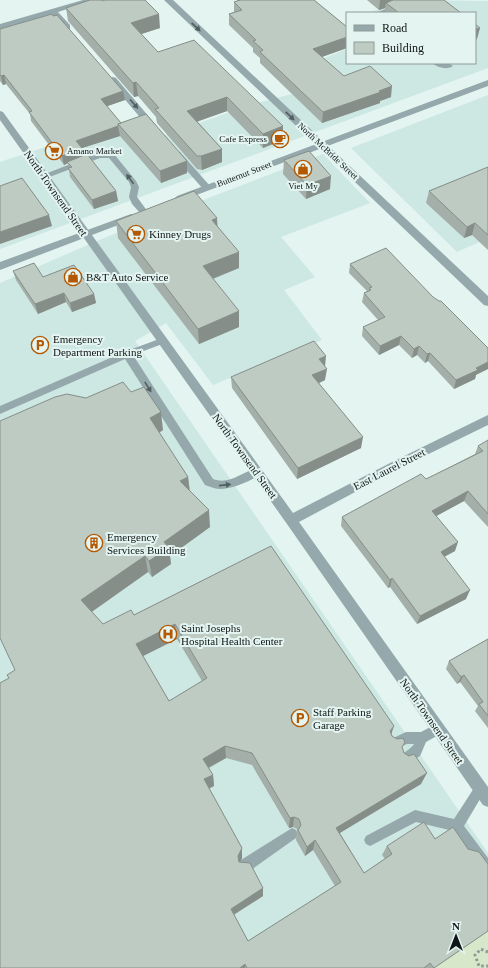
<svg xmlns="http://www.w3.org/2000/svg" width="488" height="968" font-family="'Times New Roman',serif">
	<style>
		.built { fill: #cde7e3 }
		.green { fill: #d6e7ca }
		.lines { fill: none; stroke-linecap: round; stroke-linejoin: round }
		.path { stroke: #8c9997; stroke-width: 3; stroke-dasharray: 2.5 2.5; stroke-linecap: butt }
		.service { fill: #95a8ac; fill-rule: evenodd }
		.minor { fill: #95a8ac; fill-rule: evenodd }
		.tertiary { fill: #95a8ac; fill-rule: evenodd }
		.wall { fill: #a3afa8; fill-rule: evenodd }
		.shaded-wall { fill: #858e88 }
		.building { fill: #becbc3; stroke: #858e88; fill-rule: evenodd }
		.oneway { fill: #525f60 }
		.labels { text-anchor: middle; stroke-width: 4; stroke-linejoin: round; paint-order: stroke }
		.far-poi-label { font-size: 9px; fill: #101615; stroke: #e3f4f1; text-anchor: end }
		.far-street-label { font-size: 9px; fill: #101615; stroke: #e3f4f1 }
		.street-label { font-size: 11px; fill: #101615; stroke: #e3f4f1 }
		.poi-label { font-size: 11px; fill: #101615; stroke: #e3f4f1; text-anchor: start }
	</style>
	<rect width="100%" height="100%" fill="#e3f4f1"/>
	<!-- built -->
	<path class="built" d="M408,0L488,1V68L0,249V162L136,117L157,138L250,105L341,81L320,60L347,49V63H475V13H367Z
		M488,95V238L457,252L351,148Z
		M323,154L370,203L281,237L315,277L284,290L322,340L213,385L166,323L135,341L488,853V968H0V283L104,238Z"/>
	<!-- green -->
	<path class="green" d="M488,931V968H434Z"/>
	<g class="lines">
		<!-- path -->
		<path class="path" d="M488,952L481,949L475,955L479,966H488"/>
		<!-- service -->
		<path class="service" d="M397,4L399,5V7L385,13H376Z
			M433,63L450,64L453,66C448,70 437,68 433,63Z
			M96,154H114L136,181L139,187L137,197L148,212L147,214H141L132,204L129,197L131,187L129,182L109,158H100L44,179L40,176Z
			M162,338L165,339L166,341L165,343L133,355L213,479C229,485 241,473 256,468L260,469L261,472C257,480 230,489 221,489C215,489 211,487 205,485L125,359L0,414V406L124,352Z
			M438,723L442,725L444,729L442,733L426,742L420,756L404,766L400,764L398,760C401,752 410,751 414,744H407L393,750L389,748L387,744L389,740L406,732H421Z
			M480,783L484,785L486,789L464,826L488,858V875L483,874L453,831L416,822L374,844L370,846L366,844L364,840L366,836L415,810L454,819L476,785Z
			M292,828L296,830L298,834L296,838L251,870L246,871L241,870L240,865L241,860Z"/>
		<!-- minor -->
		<path class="minor" d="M83,0H95L58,12L70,25V29H64L52,14L0,29V24Z
			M164,0H173L488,296V306L484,305Z
			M113,77L116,78L156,125V129H150L110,82V78Z
			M0,111L3,112L293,513L394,461L488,415V425L402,467L299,522L488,787V807L483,805L287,524L0,120Z
			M177,151L180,152L210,186V190H204L174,156L172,154Z"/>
		<!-- tertiary -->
		<path class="tertiary" d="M488,80V86L183,200H177L175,198L177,196Z
			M131,214L134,215L136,217L134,219L0,270V262Z"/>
	</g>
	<!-- wall -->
	<path class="wall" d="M237,0H314L347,27V48L322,57L344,76L391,97L380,101V103L322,123L260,63V58L253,52V48L229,25V14L234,12V2L237,1Z
		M367,0H444L461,13H385V8L379,10Z
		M103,1L160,28L141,34L158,52L283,126V140L263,148L227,111L197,121L222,149V162L202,170L197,169L157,123L156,117L138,96L134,97L68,21L66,8Z
		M0,29L123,91L125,100L107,106L121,123L187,161V173L161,183L120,136L82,148L83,156L116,191L118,201L94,209L70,177L68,163L64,165L31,121L30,114L6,84L3,85L0,81Z
		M284,160L330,189L306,199L283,174Z
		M488,167V250L472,235L464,238L426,203L429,191Z
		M116,221L218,227L239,268L213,279L239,327L199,344L118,238Z
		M350,264L476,375L475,379L454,389L428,361L425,363L417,355L412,358L399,345L379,355L362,336L363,327L378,320L362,302L364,293L367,291L349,273Z
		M13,271L43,277L94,294L96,303L72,312L66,302L38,314L16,280Z
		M325,367V380L319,383L361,448L297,479L232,388L231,377Z
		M0,421L163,430L159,433L188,477L190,491L210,527L170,556L171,564L152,577L148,572L91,612L103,624L134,615L271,546L391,733L392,736L402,749L404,753L421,784L340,833L364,873L385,859L382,855L387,846L435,839L468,849L488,864V931L434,968H0L9,678L15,670ZM177,639L202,681L169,701L143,656ZM226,758L252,765L289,828L293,827L297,829L296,840L305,856L313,850L335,886L248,941L234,915L263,896V888L240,862L242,858V848L209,789L214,786L213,775L209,768Z
		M488,440V527L464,501L436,516L455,551L444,557L466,599L417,624L390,587L388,588L341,526L342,517L426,479L475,454L478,446Z
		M488,639V728L475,711L478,706L460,682L457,684L446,669L449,661Z"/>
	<!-- shaded-wall -->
	<path class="shaded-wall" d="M380,0H402L386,3L385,8L379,10Z
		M159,14L160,28L132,37L131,23Z
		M480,28L477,39L475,40V29Z
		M347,37V48L313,60V49Z
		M4,75L6,84L3,85L1,76Z
		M136,82L138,96L134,97L133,83Z
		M392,86L391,97L380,101V103L322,123L323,112Z
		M123,91L125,100L102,108L101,99Z
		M227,97V111L188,125L187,111Z
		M118,126L120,136L82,148L84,157L67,162L68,163L64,165L62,156L76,141Z
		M283,126V140L263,148V134Z
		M222,149V162L202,170L201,156Z
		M187,161V173L161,183L160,171Z
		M331,176L330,189L306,199L307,185Z
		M116,191L118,201L94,209L92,200Z
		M49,215L52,226L0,244V232Z
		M217,218L218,235L212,220Z
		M475,223L472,235L464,238L467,227Z
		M239,252V268L204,282L203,266Z
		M64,293L66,302L38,314L35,304Z
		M94,294L96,303L72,312L70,303Z
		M239,311V327L199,344L198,329Z
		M401,336L399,345L379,355L380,346Z
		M419,346L417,355L412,358L414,349Z
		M430,353L428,361L425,363L427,354Z
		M326,356L325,367L319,359Z
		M488,362V369L476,375L475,379L454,389L456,380L476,368Z
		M327,369L325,380L311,387L312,375Z
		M161,412L163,430L152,437L150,418Z
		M363,437L361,448L297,479L298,468Z
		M188,477L190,494L180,481Z
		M468,491L464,501L429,520L432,511Z
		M209,510L210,527L170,556L171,564L152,577L149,561L164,542Z
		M458,542L455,551L438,560L441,552Z
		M145,556L148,572L86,616L81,600Z
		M392,578L390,587L388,588L390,580Z
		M470,590L466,599L417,624L420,616Z
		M175,624L177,639L139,658L136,644Z
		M464,675L460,682L457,684L461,677Z
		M394,726L390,738V731Z
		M225,746L226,758L204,770L203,759Z
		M427,773L421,784L333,837L336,828Z
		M213,775L214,786L205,790L204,779Z
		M294,817L293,827L289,828L290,818Z
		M315,840L313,850L305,856L307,847Z
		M242,848V858L239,865L238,856Z
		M263,888V896L231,916V909Z
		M245,964V968H240Z"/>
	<!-- building -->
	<path class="building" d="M90,0H102L103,1L105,0H145L159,14L131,23L158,52L194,40L283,126L263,134L227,97L187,111L222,149L201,156H197L155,109L159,108L136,82L133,83L66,8Z
		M239,0H314L347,27V37L313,49L344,76L370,66L392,86L379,91L381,92L323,112L260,52L263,50L253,41L256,40L229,14L242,10L234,2L240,0Z
		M393,0H444L461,13H399L386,3Z
		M52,14L53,16L57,15L123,91L101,99L121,123L118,124V126L76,141L82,148L62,156L29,112L32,111L4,75L1,76L0,75V29Z
		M475,24L480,28L475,29Z
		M146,114L187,161L160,171L118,124Z
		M309,151L331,176L307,185L284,160Z
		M87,154L116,191L92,200L68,168L72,167L67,162Z
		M488,167V235L475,223L467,227L429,191Z
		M22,178L49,215L0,232V186Z
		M194,191L217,218L212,220L239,252L203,266L239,311L198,329L116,221Z
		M386,248L433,297L439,301H441L488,348V362L476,368L478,370L456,380L430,353L427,354L419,346L414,349L401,336L380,346L363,327L385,317L364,293L371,290L369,288L372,287L350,264Z
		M34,263L43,277L74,265L94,294L70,303L64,293L35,304L13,271Z
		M314,341L326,356L319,359L327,369L312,375L363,437L298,468L231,377Z
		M123,382L131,392L144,387L152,399L161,412L150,418L188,477L180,481L209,510L164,542L169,548L149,561L145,556L81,600L103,624L131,610L134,615L271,546L394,726L390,731L392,736L397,739L403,738L405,742L402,747L404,753L409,756L414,754L427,773L336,828L364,873L392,854L387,846L424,822L435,839L453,827L468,849L479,852L488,864V931L434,968L430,963L424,968H247L245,964L240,968H0V683L9,678L7,675L15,670L0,638V421L55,397L67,394L86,398ZM175,624L207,678L169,701L136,644ZM225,746L252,753L290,818L294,817L299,819L301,825L298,830L307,847L315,840L341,882L248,941L231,909L263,888L250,863L239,862L238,856L242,848L204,779L213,775L203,759Z
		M488,440V514L468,491L432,511L458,542L441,552L470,590L420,616L392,578L390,580L342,517L421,474L426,479L483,451L478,446Z
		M488,639V716L479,704L483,702L464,675L461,677L449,661Z"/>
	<!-- one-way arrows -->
	<defs><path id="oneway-solid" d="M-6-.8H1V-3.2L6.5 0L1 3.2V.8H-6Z"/></defs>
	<g class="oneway">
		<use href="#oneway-solid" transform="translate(196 27) rotate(43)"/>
		<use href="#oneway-solid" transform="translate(134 104) rotate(49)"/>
		<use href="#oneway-solid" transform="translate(290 116) rotate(44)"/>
		<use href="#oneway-solid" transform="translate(130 179) rotate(-126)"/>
		<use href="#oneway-solid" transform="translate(148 387) rotate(58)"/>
		<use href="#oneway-solid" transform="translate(225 485) rotate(-6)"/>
	</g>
	<!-- icons -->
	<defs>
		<symbol id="cafe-ring" viewBox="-11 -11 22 22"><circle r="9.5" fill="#e3f4f1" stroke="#b55900" stroke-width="1.5"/><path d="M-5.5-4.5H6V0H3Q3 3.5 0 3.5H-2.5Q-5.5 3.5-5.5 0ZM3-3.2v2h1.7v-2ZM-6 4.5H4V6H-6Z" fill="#b55900"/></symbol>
		<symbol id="supermarket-ring" viewBox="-11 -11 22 22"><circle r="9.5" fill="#e3f4f1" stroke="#b55900" stroke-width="1.5"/><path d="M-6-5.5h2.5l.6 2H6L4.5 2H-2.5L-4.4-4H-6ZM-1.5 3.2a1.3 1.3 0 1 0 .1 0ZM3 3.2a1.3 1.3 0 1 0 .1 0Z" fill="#b55900"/></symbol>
		<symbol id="shop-ring" viewBox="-11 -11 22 22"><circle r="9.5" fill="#e3f4f1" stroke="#b55900" stroke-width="1.5"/><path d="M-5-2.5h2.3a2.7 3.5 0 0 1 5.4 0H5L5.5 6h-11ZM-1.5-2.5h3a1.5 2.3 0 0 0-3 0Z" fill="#b55900"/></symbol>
		<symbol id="parking-ring" viewBox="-11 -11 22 22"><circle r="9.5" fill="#e3f4f1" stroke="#b55900" stroke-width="1.5"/><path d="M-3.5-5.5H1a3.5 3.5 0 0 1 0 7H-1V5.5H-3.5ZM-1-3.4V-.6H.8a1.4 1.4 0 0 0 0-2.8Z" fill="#b55900"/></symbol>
		<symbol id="building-ring" viewBox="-11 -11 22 22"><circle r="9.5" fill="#e3f4f1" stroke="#b55900" stroke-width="1.5"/><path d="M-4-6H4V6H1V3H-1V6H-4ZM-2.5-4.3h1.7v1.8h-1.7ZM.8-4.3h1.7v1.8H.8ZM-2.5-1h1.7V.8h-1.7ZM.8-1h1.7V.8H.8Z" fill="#b55900"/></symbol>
		<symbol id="hospital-ring" viewBox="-11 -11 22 22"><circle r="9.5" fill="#e3f4f1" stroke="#b55900" stroke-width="1.5"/><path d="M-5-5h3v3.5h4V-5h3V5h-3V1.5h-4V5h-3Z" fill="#b55900"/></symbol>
	</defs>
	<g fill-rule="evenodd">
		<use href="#cafe-ring" x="270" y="129" width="20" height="20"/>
		<use href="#supermarket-ring" x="44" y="141" width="20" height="20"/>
		<use href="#shop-ring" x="293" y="159" width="20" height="20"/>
		<use href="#supermarket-ring" x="126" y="224" width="20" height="20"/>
		<use href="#shop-ring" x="63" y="267" width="20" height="20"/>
		<use href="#parking-ring" x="30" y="335" width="20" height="20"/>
		<use href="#building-ring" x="84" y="533" width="20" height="20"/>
		<use href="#hospital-ring" x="158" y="624" width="20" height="20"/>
		<use href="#parking-ring" x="290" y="708" width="20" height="20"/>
	</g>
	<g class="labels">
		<!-- far-poi labels -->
		<g class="far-poi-label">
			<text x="267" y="142">Cafe Express</text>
			<text x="67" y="154" text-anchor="start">Amano Market</text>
			<text x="303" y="189" text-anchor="middle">Viet My</text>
		</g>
		<!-- far-street labels -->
		<g class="far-street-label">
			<text transform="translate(328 151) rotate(43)" y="3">North McBride Street</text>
			<text transform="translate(244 174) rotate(-21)" y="3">Butternut Street</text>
		</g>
		<!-- street labels -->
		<g class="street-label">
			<text transform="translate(56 193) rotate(55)" y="4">North Townsend Street</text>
			<text transform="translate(245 456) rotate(54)" y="4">North Townsend Street</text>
			<text transform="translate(389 469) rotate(-27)" y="4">East Laurel Street</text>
			<text transform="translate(432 721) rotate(55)" y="4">North Townsend Street</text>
		</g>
		<!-- poi labels -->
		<g class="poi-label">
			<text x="149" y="238">Kinney Drugs</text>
			<text x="86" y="281">B&amp;T Auto Service</text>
			<text x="53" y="343">Emergency<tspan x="53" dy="13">Department Parking</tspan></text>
			<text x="107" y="541">Emergency<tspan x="107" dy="13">Services Building</tspan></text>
			<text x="181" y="632">Saint Josephs<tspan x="181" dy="13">Hospital Health Center</tspan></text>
			<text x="313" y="716">Staff Parking<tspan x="313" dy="13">Garage</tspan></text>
		</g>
	</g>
	<!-- legend -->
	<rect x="346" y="12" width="130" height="52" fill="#e3f4f1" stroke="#8f9b99"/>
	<rect x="354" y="25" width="20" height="6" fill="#95a8ac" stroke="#8f9b99"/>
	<text x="382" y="32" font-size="12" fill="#101615">Road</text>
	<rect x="354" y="42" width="20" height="12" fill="#becbc3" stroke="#8f9b99"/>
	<text x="382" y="52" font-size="12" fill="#101615">Building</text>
	<!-- north arrow -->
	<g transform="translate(456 936)" stroke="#e3f4f1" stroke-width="3" paint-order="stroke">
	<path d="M0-3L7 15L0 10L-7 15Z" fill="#101615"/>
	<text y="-6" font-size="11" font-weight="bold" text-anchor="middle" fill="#101615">N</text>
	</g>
</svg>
